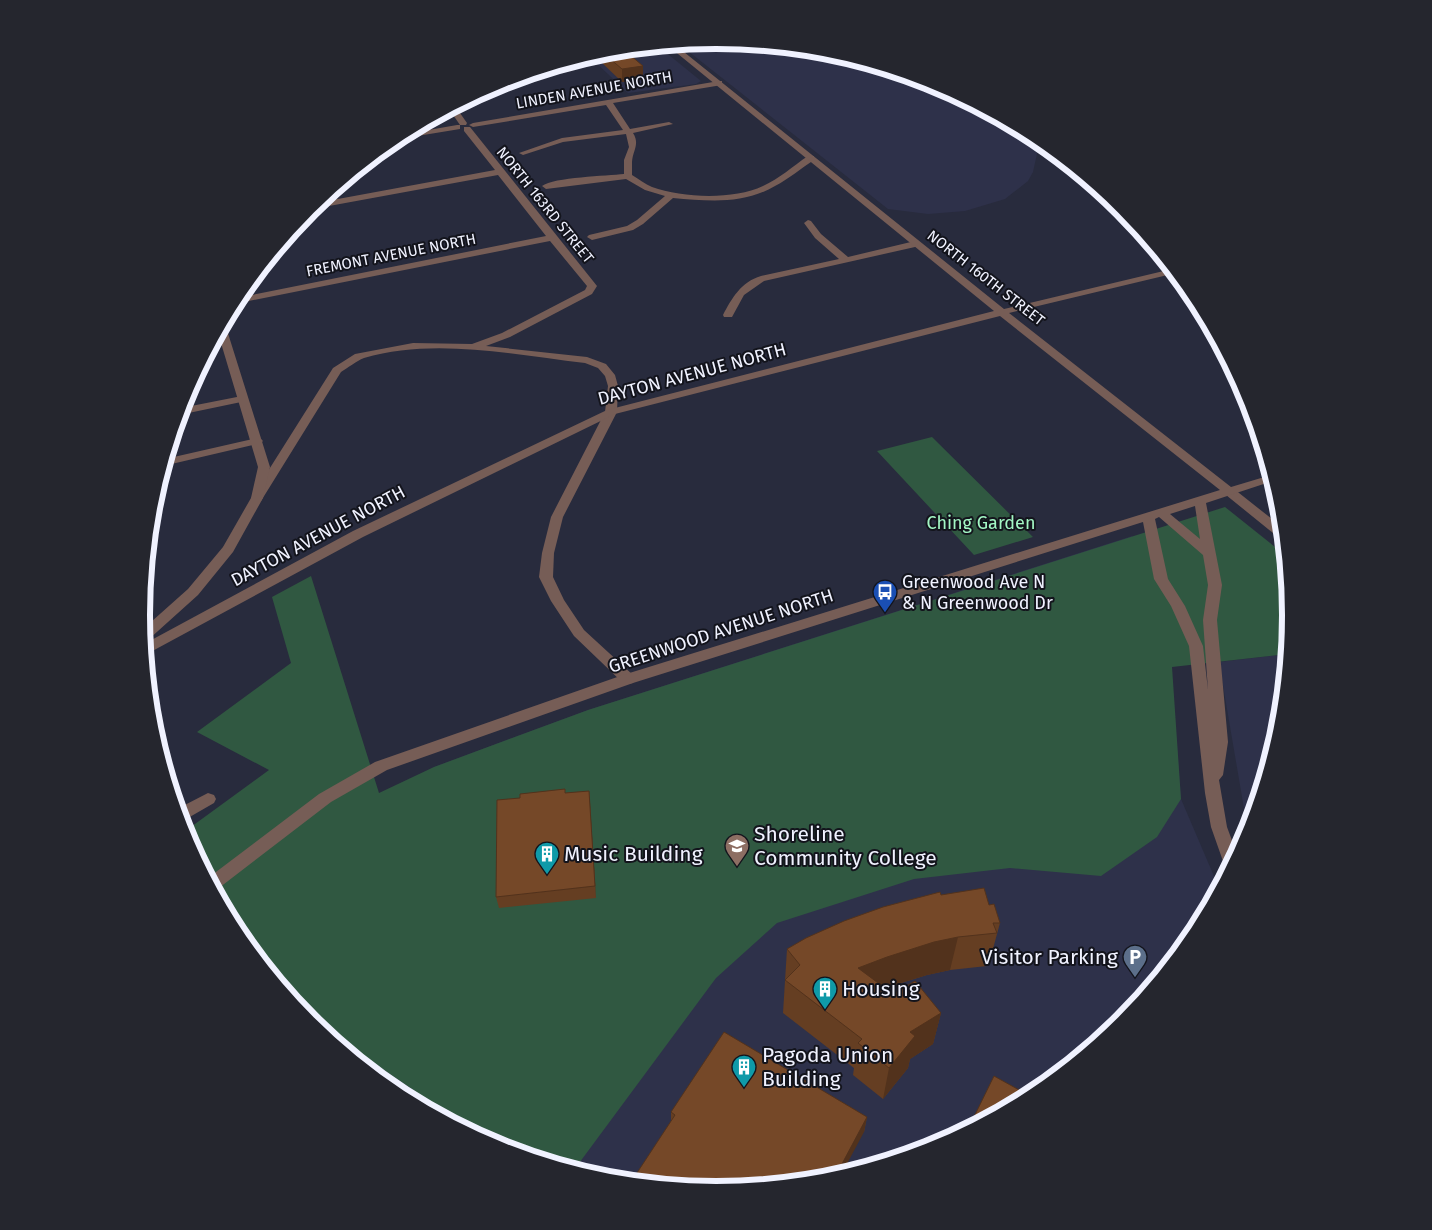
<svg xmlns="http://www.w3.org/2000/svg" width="1432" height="1230" font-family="'Fira Sans',sans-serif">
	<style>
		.built { fill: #2e314a }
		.green { fill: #305841 }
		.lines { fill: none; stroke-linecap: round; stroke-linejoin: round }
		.minor { fill: #765d56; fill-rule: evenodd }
		.tertiary { fill: #765d56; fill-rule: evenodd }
		.wall { fill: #653e22 }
		.shaded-wall { fill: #52321c }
		.building { fill: #754828; stroke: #52321c }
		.labels { text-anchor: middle; stroke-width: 4; stroke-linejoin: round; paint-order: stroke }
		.far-street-label { font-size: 15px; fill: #f0f2ff; stroke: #13141c }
		.street-label { font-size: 18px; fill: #f0f2ff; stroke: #13141c }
		.park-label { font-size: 18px; fill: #a3f7c5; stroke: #13141c }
		.poi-label { font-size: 18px; fill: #f0f2ff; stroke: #13141c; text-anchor: start }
		.near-poi-label { font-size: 21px; fill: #f0f2ff; stroke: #13141c; text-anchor: start }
		.rim { fill: none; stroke: #f0f2ff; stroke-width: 6 }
	</style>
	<rect width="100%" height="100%" fill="#282b3d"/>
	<!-- built -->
	<path class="built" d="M716,40L828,51L936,84L1040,140L1033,172L1028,181L1005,199L965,211L928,214L888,209L679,44Z
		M658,46L701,81L696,84L628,93L591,58L572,61L604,51Z
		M1132,536L1168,622L1181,799L1219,888L1194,935L1122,1022L1035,1093L936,1146L828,1179L716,1190L604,1179L496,1146L396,1093L309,1021L238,934L220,900L291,846L434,767L588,710Z
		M1287,654L1280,727L1248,832L1219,662Z"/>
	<!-- green -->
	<path class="green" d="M932,437L1033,537L974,555L877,451Z
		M1225,507L1285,555L1291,615L1287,654L1172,667L1181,799L1157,837L1101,876L1010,868L914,879L777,923L716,978L574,1170L494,1145L365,1057L357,1060L309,1021L238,934L185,835L184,832L269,770L197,732L291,663L272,597L311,576L379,793L434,767L588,710Z"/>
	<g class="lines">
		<!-- minor -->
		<path class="minor" d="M719,81H722V85L613,103L630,129L669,122L673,124L633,133C640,144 633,150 632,162C632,166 632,171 632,175C639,179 645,184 652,187C683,198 733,200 763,186C779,179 793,166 808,156H814V160C801,168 789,179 775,186C743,205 708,201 673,198L643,224L633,230L592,240L587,237L589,235L627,226L637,220L665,196L645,190L626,179L546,189L542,186C554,177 607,176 624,174V160L629,147L626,134L563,142L523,155L519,153L562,138L623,130L606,105L473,127L469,125L473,123Z
			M455,106L467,123L466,125H460L449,109Z
			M457,125H460V129L393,140L400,135Z
			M464,127H470L597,286L592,294L510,337L486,346L587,357L606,364L615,375L618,386L617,412L563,517L554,553L553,577L564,600L584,630L633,675L635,679L633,683L628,684L623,683L574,636L551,601L539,577L542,553L551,517L605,412L608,386L605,376L598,368L585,363C513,355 435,337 364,358C356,361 348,368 341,372L261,501H253L251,498L333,368L355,354L413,343L472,344L502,333L585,290L587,286L550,241L234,304L237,298L546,236L498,175L329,206L313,213L309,210L327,201L495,170L464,131Z
			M808,220L811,221L821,234L848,257L915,241L920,244L915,247L764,281L744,295L732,317H724L723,315C732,298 741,282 761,276L839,259L815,238L804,223Z
			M242,396L246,397L248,399L246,401L179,415L181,408Z
			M257,438L261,439L263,441L261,443L163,466L165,459Z
			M1230,488L1234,489L1282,527L1283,538L1278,537L1226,495L1224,492L1226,489Z
			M208,793L214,795L216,799L214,803L181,822L177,809Z"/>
		<!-- tertiary -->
		<path class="tertiary" d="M674,44L1004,309L1172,269L1176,273L1009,313L1231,487L1271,475L1273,481L1206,503L1222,585L1217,620L1228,742L1223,775L1219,780L1227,827L1237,854L1229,870L1224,864L1211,827L1205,793L1189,646L1171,606L1154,579L1143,522L633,683L387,770L331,802L215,891L208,878L319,794L375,762L623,675L1220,490L1000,316L615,414L363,537L145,655L144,644L353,531L607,410L994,311L667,45ZM1195,506L1200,539L1170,514ZM1159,517L1203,555L1208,585L1203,620L1208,690L1203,646L1185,606L1168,579L1155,519Z
			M223,324L226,327L270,467L263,498L233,552L198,595L148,640L144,642L142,630L188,589L223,547L251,498L258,467L218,333Z"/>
	</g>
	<!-- wall -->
	<path class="wall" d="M604,51L643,79L622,82L599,60L598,53Z
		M589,791L596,898L499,908L496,897L566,793Z
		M941,895L989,905L1000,923L991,956H990L987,966L950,970L927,975L885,988L893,994L941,1013L933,1044L910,1059L908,1068L883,1099L853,1075L854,1068L783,1013L787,949Z
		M671,1112L867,1117L864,1132L671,1121Z"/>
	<!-- shaded-wall -->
	<path class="shaded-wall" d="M643,66V79L622,82V69Z
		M589,791L590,803L596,898L595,886Z
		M958,937L950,970L927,975L881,989L858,968L887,957L934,942Z
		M941,1013L933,1044L910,1059L908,1068L883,1099L889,1068L910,1032Z
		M867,1117L864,1132L841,1175L835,1177Z"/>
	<!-- building -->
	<path class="building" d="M623,49L643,66L622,69L602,52Z
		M565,789V793L589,791L595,886L496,897L497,800L520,798V794Z
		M984,888L989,905L994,904L1000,923H993L997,933L958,937L934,942L887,957L858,968L893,994L915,981L941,1013L910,1032L915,1036L889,1068L858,1043L862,1039L785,980L800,965L787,949L806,938L844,921L883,907L940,892L941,895Z
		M724,1032L867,1117L835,1177L828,1179L716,1190L631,1182L675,1115L671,1112Z
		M994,1076L1030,1096L968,1129Z"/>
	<!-- icons -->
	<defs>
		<symbol id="bus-pin" viewBox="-11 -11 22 30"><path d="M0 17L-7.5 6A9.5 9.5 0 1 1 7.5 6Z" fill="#1a4fb4" stroke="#13141c"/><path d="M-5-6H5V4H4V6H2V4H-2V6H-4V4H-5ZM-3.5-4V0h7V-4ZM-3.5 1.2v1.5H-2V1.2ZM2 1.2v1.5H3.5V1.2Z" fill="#fff"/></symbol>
		<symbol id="university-pin" viewBox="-11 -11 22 30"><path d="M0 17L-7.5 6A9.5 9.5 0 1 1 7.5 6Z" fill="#8d6e63" stroke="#13141c"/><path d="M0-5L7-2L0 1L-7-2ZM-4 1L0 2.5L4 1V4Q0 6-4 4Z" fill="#fff"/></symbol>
		<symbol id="building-pin" viewBox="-11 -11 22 30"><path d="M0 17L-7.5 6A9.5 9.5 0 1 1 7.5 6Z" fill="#0f9aa8" stroke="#13141c"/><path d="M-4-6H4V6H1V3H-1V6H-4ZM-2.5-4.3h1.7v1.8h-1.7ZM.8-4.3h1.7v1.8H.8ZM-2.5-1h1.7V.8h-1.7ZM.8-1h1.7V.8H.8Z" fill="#fff"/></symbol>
		<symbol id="parking-pin" viewBox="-11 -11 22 30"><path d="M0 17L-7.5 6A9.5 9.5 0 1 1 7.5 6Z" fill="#5c6f8a" stroke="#13141c"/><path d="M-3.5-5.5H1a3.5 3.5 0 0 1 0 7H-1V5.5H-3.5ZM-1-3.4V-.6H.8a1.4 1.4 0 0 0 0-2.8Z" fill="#fff"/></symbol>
	</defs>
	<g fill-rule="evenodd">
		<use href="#bus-pin" x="871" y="578" width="28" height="38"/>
		<use href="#university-pin" x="723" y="832" width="28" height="38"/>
		<use href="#building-pin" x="533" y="840" width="28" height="38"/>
		<use href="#parking-pin" x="1121" y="943" width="28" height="38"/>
		<use href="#building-pin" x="811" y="975" width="28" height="38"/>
		<use href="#building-pin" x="730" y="1053" width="28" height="38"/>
	</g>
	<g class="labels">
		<!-- far-street labels -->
		<g class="far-street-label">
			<text transform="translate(594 90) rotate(-10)" y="5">LINDEN AVENUE NORTH</text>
			<text transform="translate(545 205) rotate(51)" y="5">NORTH 163RD STREET</text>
			<text transform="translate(391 255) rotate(-11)" y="5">FREMONT AVENUE NORTH</text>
			<text transform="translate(986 278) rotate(38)" y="5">NORTH 160TH STREET</text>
		</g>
		<!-- street labels -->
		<g class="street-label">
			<text transform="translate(692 374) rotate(-15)" y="6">DAYTON AVENUE NORTH</text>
			<text transform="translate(318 536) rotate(-28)" y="6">DAYTON AVENUE NORTH</text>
			<text transform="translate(721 631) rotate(-18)" y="6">GREENWOOD AVENUE NORTH</text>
		</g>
		<!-- park labels -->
		<g class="park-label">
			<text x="981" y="529">Ching Garden</text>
		</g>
		<!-- poi labels -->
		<g class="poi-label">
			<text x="902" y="588">Greenwood Ave N<tspan x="902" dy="21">&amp; N Greenwood Dr</tspan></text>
		</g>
		<!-- near-poi labels -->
		<g class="near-poi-label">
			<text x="754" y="841">Shoreline<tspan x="754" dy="24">Community College</tspan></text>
			<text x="564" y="861">Music Building</text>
			<text x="1118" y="964" text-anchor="end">Visitor Parking</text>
			<text x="842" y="996">Housing</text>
			<text x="762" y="1062">Pagoda Union<tspan x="762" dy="24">Building</tspan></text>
		</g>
	</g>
	<!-- crop -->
	<path d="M0 0H1432V1230H0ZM150 615a566 566 0 1 1 1132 0a566 566 0 1 1-1132 0Z" fill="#25262e" fill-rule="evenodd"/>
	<path class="rim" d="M150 615a566 566 0 1 1 1132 0a566 566 0 1 1-1132 0Z"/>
</svg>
